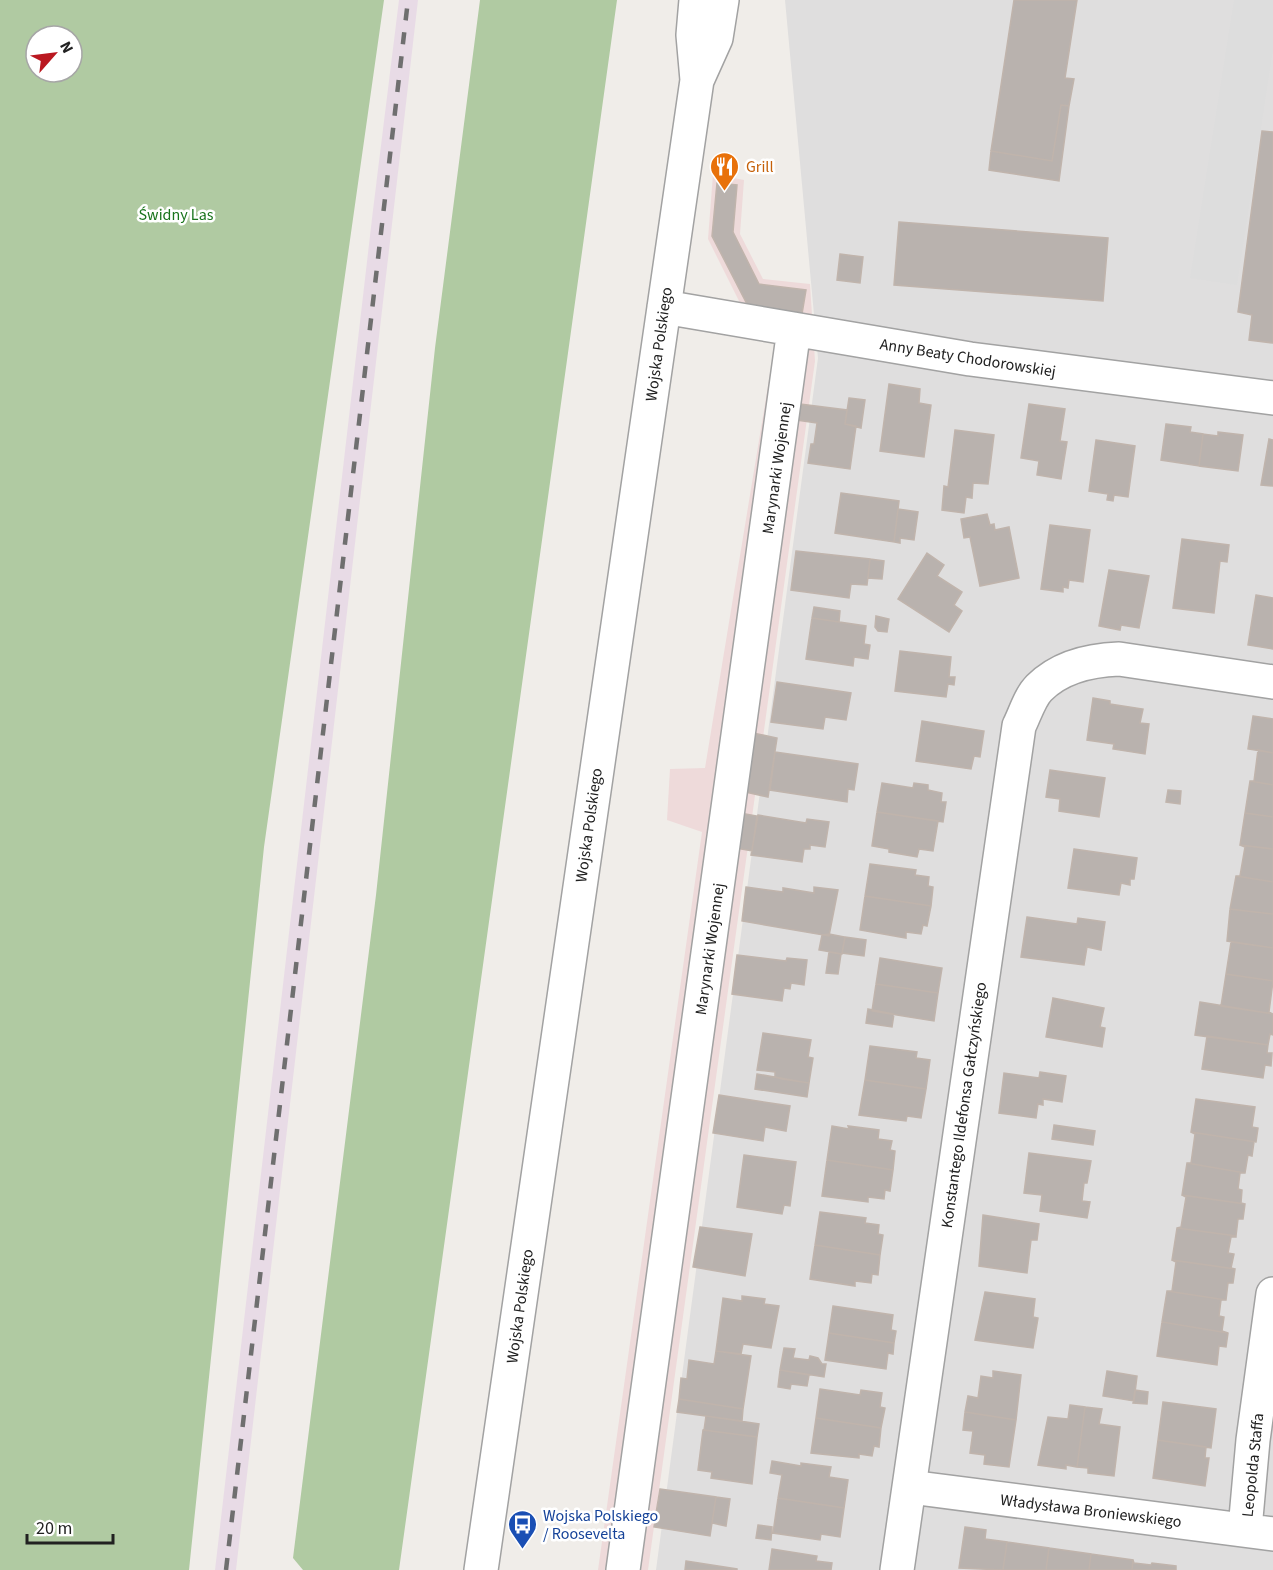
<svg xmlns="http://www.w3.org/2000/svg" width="1273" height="1570" font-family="'Source Sans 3',sans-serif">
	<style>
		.residential { fill: #dfdede }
		.commercial { fill: #eedada }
		.industrial { fill: #e8dbe6 }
		.forest { fill: #b0caa2; fill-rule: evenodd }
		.parking { fill: #ddd }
		.building { fill: #b9b2ae; stroke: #c0b4ac; stroke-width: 1.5 }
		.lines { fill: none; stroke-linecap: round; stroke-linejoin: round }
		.minor-casing { stroke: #a2a2a2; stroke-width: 36 }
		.minor { stroke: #fff; stroke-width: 33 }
		.rail { stroke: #6f6f6f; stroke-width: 4.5; stroke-dasharray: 12 12; stroke-linecap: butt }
		.labels { text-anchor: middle; stroke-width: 5; stroke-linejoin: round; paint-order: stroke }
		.food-label { font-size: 16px; fill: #c56008; stroke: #fff; text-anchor: start }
		.park-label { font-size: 16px; fill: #19741c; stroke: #fff }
		.street-label { font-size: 16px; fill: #212121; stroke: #fff }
		.transit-label { font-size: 16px; fill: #164399; stroke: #fff; text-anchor: start }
	</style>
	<rect width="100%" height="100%" fill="#f0ede9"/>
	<!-- residential -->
	<path class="residential" d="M785,0H1273V1570H656L818,358Z"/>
	<!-- commercial -->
	<path class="commercial" d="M713,174L744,180L740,234L763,279L810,284L815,361L648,1570H598L702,832L667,820L670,769L705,768L780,313L741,305L708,239Z"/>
	<!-- industrial -->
	<path class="industrial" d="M399,0H418L236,1570H215L373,210Z"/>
	<!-- forest -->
	<path class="forest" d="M0,0H384L264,847L189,1570H0ZM36,36H72V72H36Z
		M480,0H617L399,1570H303L293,1558L376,895L435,348Z"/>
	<!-- parking -->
	<path class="parking" d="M1234,0H1273V49L1237,285L1190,278Z"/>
	<!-- building -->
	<path class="building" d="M1014,0H1077L1065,78L1074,79L1069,106L1061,105L1052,161L991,151Z
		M1061,105L1069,106L1059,181L989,170L991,151L1052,161Z
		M1262,131L1273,132V343L1249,340L1252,315L1238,312Z
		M717,183L737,185L733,232L759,284L806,290L802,314L748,306L712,236Z
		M899,222L1108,238L1103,301L894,285Z
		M840,254L863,257L860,283L837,280Z
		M889,384L920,389L919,403L931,405L924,457L880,451Z
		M849,398L865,400L861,428L845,424Z
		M800,404L847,410L845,424L856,426L850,469L808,463L811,444H814L817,423L797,420Z
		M1029,404L1065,409L1060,441L1067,442L1061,479L1037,475L1039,461L1021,458Z
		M1166,424L1191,427L1190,432L1203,434L1199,466L1161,460Z
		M955,430L994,435L988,484L973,483L972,498L966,497L964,513L942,510L944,486L948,487Z
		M1218,432L1243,435L1238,471L1199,466L1203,434L1218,436Z
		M1269,439L1273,440V486L1261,485Z
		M1096,440L1135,446L1128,497L1114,495L1113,501L1107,500L1108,494L1089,491Z
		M841,493L899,501L894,542L835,533Z
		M898,509L918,512L914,540L900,538V543L894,542Z
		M987,514L990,525L994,524L995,530L1009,527L1019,578L980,586L970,537L964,538L961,519Z
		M1050,525L1090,530L1083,582L1069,580L1068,588L1063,587V592L1041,589Z
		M1182,539L1229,545L1227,562L1220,561L1214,613L1173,608Z
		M796,551L870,559L867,585L851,584L849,598L791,590Z
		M927,553L944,565L937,576L962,592L954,605L962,611L949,632L898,599Z
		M870,559L884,561L882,579L868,578Z
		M1109,570L1149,576L1139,628L1121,625L1120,630L1099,626Z
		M1256,595L1273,598V649L1248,645Z
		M814,607L840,611L839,622L812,618Z
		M876,616L889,619L887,632L878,631L875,627Z
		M812,618L866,626L864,644L870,645L868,659L854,657L853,666L806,659Z
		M900,651L951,657L949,677H955L954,685L948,684L946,697L895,691Z
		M777,682L851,693L846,720L825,717L823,729L771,722Z
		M1093,698L1110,701V704L1143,709L1140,723L1149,724L1145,754L1113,749L1114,744L1087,740Z
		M1253,716L1273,719V753L1248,749Z
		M922,721L984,731L980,757L974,756L971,769L916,761Z
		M753,733L777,738L768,797L745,792Z
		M1258,750L1273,753V785L1250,781H1254Z
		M775,752L858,764L854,790L848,789L847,802L770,790Z
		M1050,770L1105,778L1099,817L1059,811L1060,799L1046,797Z
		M1250,781L1273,785V817L1245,813Z
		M882,783L913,788L914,783L928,785V790L942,793L941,802H946L943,822L877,812Z
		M1168,790L1181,791L1180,804L1166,802Z
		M877,812L938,821L933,851L919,849L917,857L889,852V849L872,846Z
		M740,813L757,816L752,851L735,848Z
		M1245,813L1273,817V849L1240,845Z
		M758,815L806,823L807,819L829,822L825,847L810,845V849H804L802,862L751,855Z
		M1240,845L1273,849V882L1236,876H1240L1245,847Z
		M1074,849L1137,858L1134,879H1130V885L1121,883L1119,895L1068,888Z
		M870,864L916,870L915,875L929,877L928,886L933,887L931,906L865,896Z
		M1236,876L1273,882V914L1230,909Z
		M746,887L783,892V888L814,893V887L838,890L829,936L742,921Z
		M865,896L931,906L927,926L923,925L921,934L906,932V938L860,930Z
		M1230,909L1273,914V948L1227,941Z
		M1027,917L1077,924L1078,918L1105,922L1101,950L1087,947L1084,965L1021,957Z
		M829,934L845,937L842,954L819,950L822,935Z
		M845,937L866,940L864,956L842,953Z
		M1231,942L1273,948V981L1226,974Z
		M829,952L841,954L838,974L826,973Z
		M737,955L786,961L787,958L807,960L804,985L791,983L790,989L784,988L782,1001L732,994Z
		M880,958L942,968L938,993L876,984Z
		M1226,974L1273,981L1269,1012L1273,1014L1221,1006Z
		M876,984L938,993L934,1021L872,1011Z
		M1053,998L1104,1008L1100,1027L1105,1028L1102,1047L1046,1037Z
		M1200,1002L1273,1014V1035L1270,1034L1268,1045L1195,1035Z
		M868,1009L894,1014L892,1027L866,1023Z
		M763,1033L811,1040L808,1057L813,1058L809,1083L782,1079L775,1077V1072L757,1070Z
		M1207,1036L1268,1045L1267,1053H1272L1271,1066L1265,1065L1263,1078L1202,1069Z
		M870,1046L917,1052L916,1058L930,1060L926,1089L865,1080Z
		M1040,1072L1066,1076L1062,1102L1043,1099V1105L1038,1104L1036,1118L999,1113L1004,1073L1039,1078Z
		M757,1074L809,1083L807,1097L755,1089Z
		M865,1080L926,1089L921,1118L907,1116L906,1121L859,1115Z
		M719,1095L790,1106L786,1131L765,1127L763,1141L713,1133Z
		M1196,1099L1255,1107L1252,1127L1258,1128L1256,1142L1191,1132Z
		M1054,1125L1095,1131L1093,1145L1052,1139Z
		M832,1126L849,1129L848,1126L879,1130L878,1139L892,1141L890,1150L895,1151L893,1170L827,1160Z
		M1191,1132L1256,1142H1254L1252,1156L1248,1155L1245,1173L1187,1163H1191L1195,1134Z
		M1029,1153L1091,1161L1087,1183H1084L1082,1201L1090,1202L1087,1218L1040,1211L1042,1195L1024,1193Z
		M744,1155L796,1162L790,1206L784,1205L782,1214L737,1207Z
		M827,1160L893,1170L890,1191L885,1190L884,1199L868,1197V1202L822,1196Z
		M1187,1163L1245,1173H1240L1238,1189L1242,1190L1241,1203L1245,1204L1182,1195Z
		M1182,1195L1245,1204L1243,1219H1238L1236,1236L1177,1228L1181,1227L1186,1197Z
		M820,1212L866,1218L865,1223L879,1225L878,1234L883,1235L880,1255L815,1245Z
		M983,1215L1039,1224L1037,1240H1031L1027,1273L979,1266Z
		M700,1227L752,1234L745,1276L693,1267Z
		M1177,1228L1236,1236V1237H1231L1228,1253L1234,1254L1231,1268L1235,1269L1172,1260Z
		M815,1245L880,1255L878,1275L872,1274L871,1283L855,1281V1286L810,1279Z
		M1172,1260L1235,1269L1233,1283H1228L1226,1300L1167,1291H1172L1176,1262Z
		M1167,1291L1226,1300H1221L1219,1316L1224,1317L1222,1331L1228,1333L1162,1322Z
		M985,1292L1035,1299L1033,1317L1038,1318L1033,1348L975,1340Z
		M742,1296L765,1299L764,1304L779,1306L771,1348L743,1344L741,1354L716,1351L723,1298L742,1301Z
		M833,1306L893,1315L891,1330L896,1331L894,1343L829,1333Z
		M1162,1322L1228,1333L1226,1347L1219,1346L1217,1365L1157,1356Z
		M829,1333L894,1343L893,1354L888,1353L886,1369L825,1360Z
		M784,1348L795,1349L793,1358L809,1360L810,1356L818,1358L822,1364H826L824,1377L780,1370Z
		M716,1351L751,1356L743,1409L679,1399L681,1378L687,1379L689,1360L714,1364Z
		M780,1370L809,1375L807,1386L791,1384L790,1389L778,1387Z
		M993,1371L1021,1375L1016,1420L965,1412L968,1396L978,1398L981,1376L993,1378Z
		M1107,1371L1137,1376L1134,1401L1103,1396Z
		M820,1389L860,1395L861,1390L882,1393L880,1407L885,1408L881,1428L816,1418Z
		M1135,1390L1148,1392L1147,1404L1133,1403Z
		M679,1399L743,1409L742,1421L677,1412Z
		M1163,1402L1216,1409L1211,1448L1158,1440Z
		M1070,1405L1085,1407L1077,1467L1066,1465V1469L1038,1465L1048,1417L1068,1419Z
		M1085,1407L1102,1409L1099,1424L1120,1427L1114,1476L1088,1473V1468L1077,1467Z
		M965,1412L1016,1420L1009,1467L984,1464L985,1455L970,1453L973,1431L963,1430Z
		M706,1416L759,1424L757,1437L704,1430Z
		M816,1418L881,1428L879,1447L874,1446L872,1456L859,1454V1458L811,1453Z
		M703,1430L757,1437L752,1484L711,1478L712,1472L698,1470Z
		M1158,1440L1206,1447L1205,1458H1209L1205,1486L1153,1478Z
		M772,1461L801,1466V1463L831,1467L829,1477L848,1480L844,1508L778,1498L782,1475L770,1473Z
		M660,1489L716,1497L710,1536L654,1527L655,1521L648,1520L649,1512L656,1513Z
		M716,1497L730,1499L726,1526L712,1523Z
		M778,1498L844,1508L840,1537L821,1534L820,1540L773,1533Z
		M758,1525L772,1527L771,1540L756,1538Z
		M965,1527L986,1530L985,1539L1007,1542L1003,1570L959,1568Z
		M1007,1542L1049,1548L1046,1570H1003Z
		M1049,1548L1091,1554L1089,1570H1046Z
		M772,1549L817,1556L816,1561L832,1563L831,1570H769Z
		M1091,1554L1133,1560L1132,1570H1089Z
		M1133,1560L1134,1563L1151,1565L1152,1563L1176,1566V1570H1132Z
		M686,1561L737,1569V1570H685Z"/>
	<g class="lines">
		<defs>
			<path id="minor" d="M698,78L716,38L722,0
				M664,307L970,359L1273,398
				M910,1487L1273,1534
				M1245,1529L1253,1440L1273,1294
				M481,1570L697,80L693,35L696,0
				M623,1570L794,329
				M897,1570L1019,726C1025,714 1030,697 1039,688C1060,667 1091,660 1119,659L1273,682"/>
		</defs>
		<!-- minor casing -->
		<use href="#minor" class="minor-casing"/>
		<!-- minor -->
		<use href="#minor" class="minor"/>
		<!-- rail -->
		<path class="rail" d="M226,1570L408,0"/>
	</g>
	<!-- icons -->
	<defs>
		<symbol id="restaurant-pin" viewBox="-11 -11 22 30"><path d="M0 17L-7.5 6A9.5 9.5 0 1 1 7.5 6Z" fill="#e8710a" stroke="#fff"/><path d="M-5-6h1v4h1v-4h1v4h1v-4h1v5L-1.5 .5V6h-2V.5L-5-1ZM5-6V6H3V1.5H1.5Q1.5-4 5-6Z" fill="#fff"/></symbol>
		<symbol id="bus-pin" viewBox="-11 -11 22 30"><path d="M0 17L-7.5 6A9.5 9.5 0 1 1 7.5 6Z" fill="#1a4fb4" stroke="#fff"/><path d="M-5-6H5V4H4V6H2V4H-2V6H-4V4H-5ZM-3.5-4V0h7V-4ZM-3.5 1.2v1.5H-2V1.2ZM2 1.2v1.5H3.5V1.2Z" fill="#fff"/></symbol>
	</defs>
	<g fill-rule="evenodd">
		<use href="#restaurant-pin" x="708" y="150" width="33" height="45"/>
		<use href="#bus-pin" x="506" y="1508" width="33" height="45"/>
	</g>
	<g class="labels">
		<!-- food labels -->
		<g class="food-label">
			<text x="746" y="172">Grill</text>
		</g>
		<!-- park labels -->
		<g class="park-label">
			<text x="176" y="220">Świdny Las</text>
		</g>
		<!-- street labels -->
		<g class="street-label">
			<text transform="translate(658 344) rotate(-82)" y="6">Wojska Polskiego</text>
			<text transform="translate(968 357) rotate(9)" y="6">Anny Beaty Chodorowskiej</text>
			<text transform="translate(776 468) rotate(-82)" y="6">Marynarki Wojennej</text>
			<text transform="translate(588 825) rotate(-82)" y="6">Wojska Polskiego</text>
			<text transform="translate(709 949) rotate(-82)" y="6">Marynarki Wojennej</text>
			<text transform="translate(963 1105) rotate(-82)" y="6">Konstantego Ildefonsa Gałczyńskiego</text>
			<text transform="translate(519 1306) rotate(-82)" y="6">Wojska Polskiego</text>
			<text transform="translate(1252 1465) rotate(-84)" y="6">Leopolda Staffa</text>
			<text transform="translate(1091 1510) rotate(7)" y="6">Władysława Broniewskiego</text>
		</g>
		<!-- transit labels -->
		<g class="transit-label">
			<text x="543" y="1521">Wojska Polskiego<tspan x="543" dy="18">/ Roosevelta</tspan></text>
		</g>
	</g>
	<!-- north arrow -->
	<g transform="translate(54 54) rotate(62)"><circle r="28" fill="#ffffff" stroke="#a6a6a6" stroke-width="1.5"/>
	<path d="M0-4.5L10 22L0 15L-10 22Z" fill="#ba1820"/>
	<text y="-9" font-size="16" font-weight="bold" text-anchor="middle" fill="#212121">N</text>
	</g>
	<!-- scale -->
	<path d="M27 1534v9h86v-9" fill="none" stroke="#212121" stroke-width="3"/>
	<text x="36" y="1534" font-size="18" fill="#212121" stroke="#ffffff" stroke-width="4.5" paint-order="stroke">20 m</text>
</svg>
